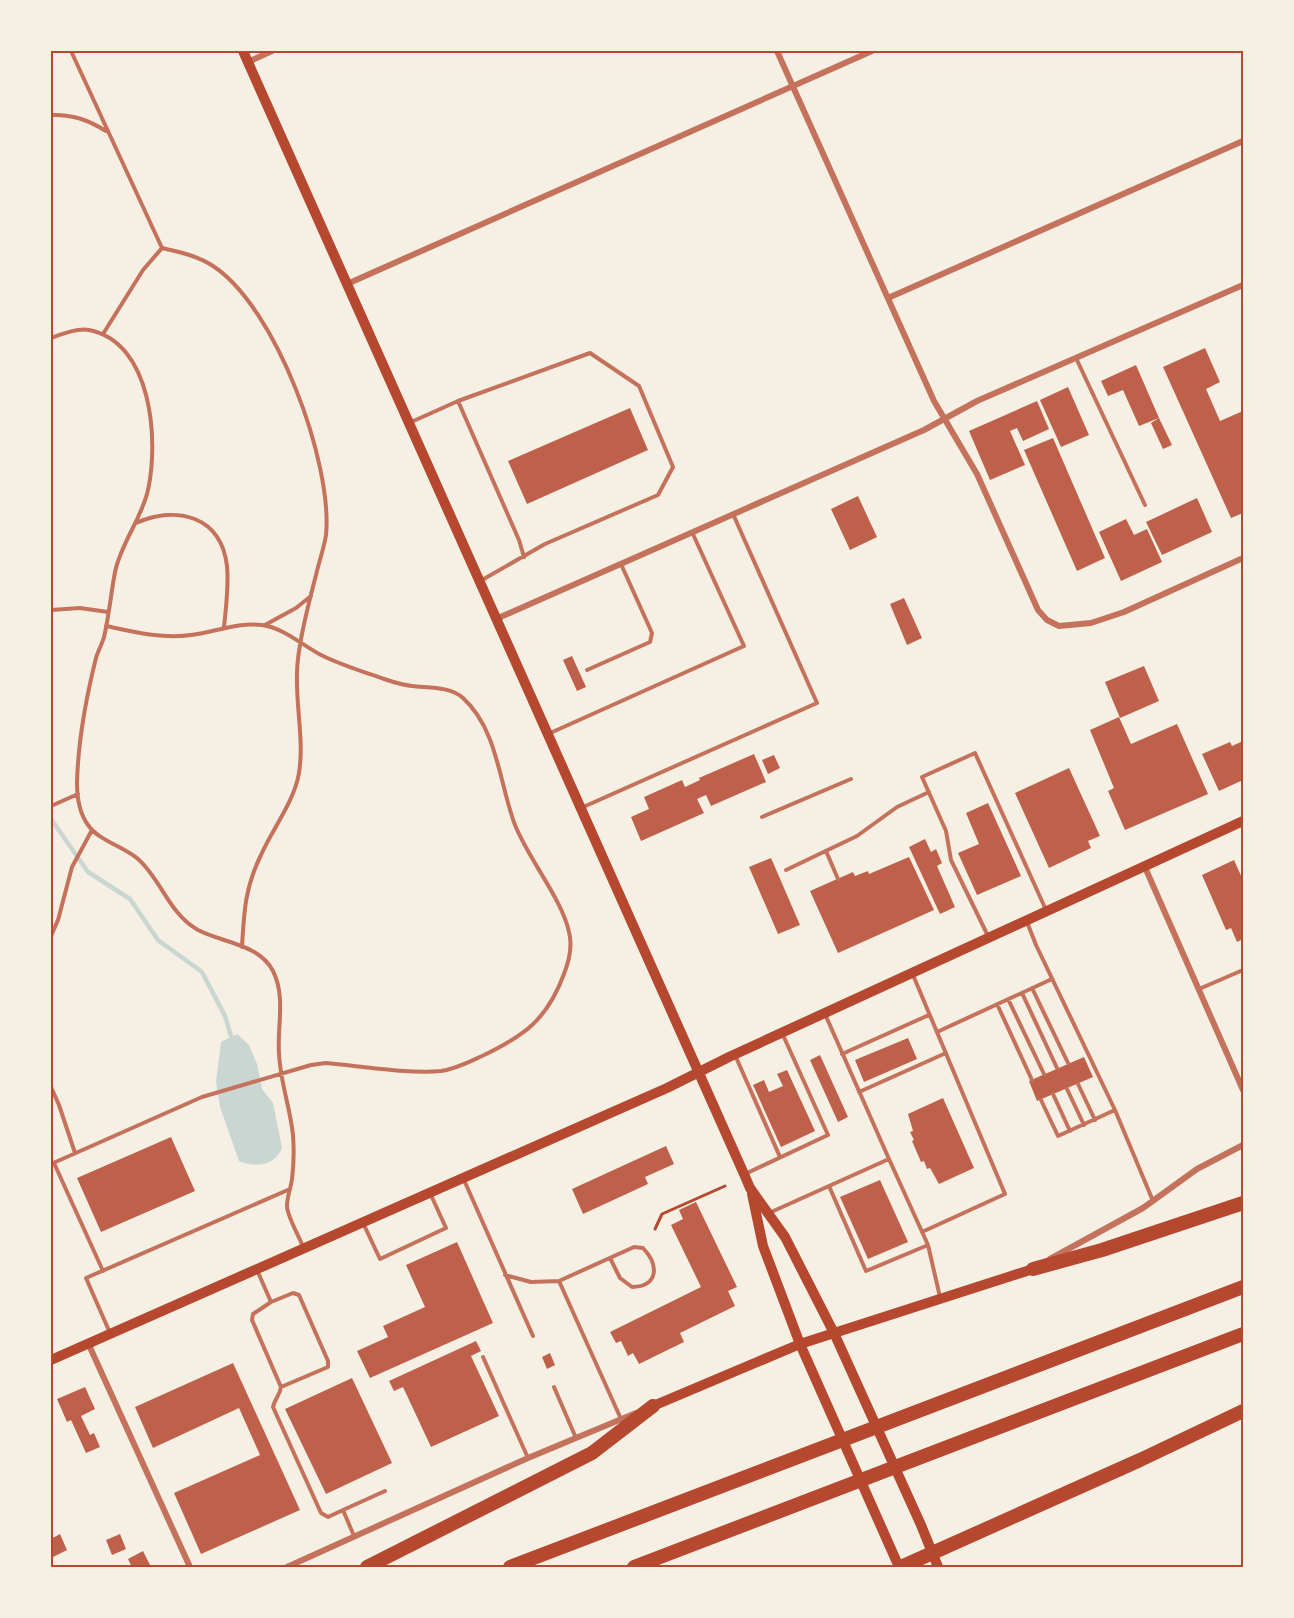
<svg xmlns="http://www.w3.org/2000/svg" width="1294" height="1618" font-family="'Source Sans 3',sans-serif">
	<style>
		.water { fill: #c9d6d2 }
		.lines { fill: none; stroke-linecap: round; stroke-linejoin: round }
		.stream { stroke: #c9d6d2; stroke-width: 4.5 }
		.building { fill: #bf614a }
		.path { stroke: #b5482f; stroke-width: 3 }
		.service { stroke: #c5725c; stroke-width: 4 }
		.minor { stroke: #c5725c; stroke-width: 6 }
		.secondary { stroke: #b5482f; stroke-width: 10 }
		.motorway { stroke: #b5482f; stroke-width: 14 }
		.neatline { fill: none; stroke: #b5482f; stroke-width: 2 }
	</style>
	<rect width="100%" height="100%" fill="#f6efe4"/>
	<!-- water -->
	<path class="water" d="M237,1034L249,1045L257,1064L262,1089L273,1103L282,1148C275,1166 255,1168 239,1161L220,1107L216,1082L221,1042Z"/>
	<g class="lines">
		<!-- stream -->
		<path class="stream" d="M51,819L88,872L130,899L158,940L202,972L225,1016L231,1036"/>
	</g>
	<!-- building -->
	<path class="building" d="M1205,348L1220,382L1206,389L1220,421L1243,411V513L1231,518L1163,367Z
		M1136,365L1159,418L1139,426L1123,390L1108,396L1101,381Z
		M1068,387L1089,435L1061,447L1040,400Z
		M1037,401L1049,429L1023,441L1017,428L1010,431L1025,465L990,480L969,431Z
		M630,408L648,450L527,504L508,461Z
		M1159,418L1172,445L1163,449L1151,423Z
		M1053,438L1105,558L1077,571L1024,450Z
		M858,496L877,537L850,550L831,509Z
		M1197,498L1212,532L1162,555L1146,522Z
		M1126,519L1134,535L1147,529L1162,562L1121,581L1099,532Z
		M904,598L922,638L907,645L890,604Z
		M572,656L586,687L577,691L563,660Z
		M1144,666L1159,701L1120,718L1105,682Z
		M1119,717L1131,744L1177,724L1208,794L1125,830L1108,791L1114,788L1090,730Z
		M1243,741V780L1219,791L1202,754L1230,742L1232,746Z
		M754,754L766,782L711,806L706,795L697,799L704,813L641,841L631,817L649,809L644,797L682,780L685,787L700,780L699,778Z
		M774,755L780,768L768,774L762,760Z
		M1069,768L1100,836L1088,841L1091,848L1049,868L1015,793Z
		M988,803L1021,876L977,895L958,853L979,844L966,813Z
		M925,839L931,852L936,849L942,863L937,866L955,907L940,914L909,847Z
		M909,857L934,910L838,953L810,891L853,872L855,876L868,871L869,874Z
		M771,858L800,925L778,934L749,867Z
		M1234,860L1243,880V939L1237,942L1231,928L1226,930L1202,875Z
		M908,1038L917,1059L864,1082L855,1060Z
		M820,1055L848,1117L838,1122L810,1060Z
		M1084,1057L1093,1077L1037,1101L1029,1081Z
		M787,1070L815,1131L781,1147L753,1085L764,1080L769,1092L783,1086L777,1074Z
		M943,1098L974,1168L939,1184L930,1168L927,1169L924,1161L921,1162L912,1141L914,1140L910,1132L913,1131L908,1114Z
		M171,1137L195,1191L101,1232L77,1178Z
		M666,1146L674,1164L645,1177L648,1184L583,1214L572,1189Z
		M880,1180L908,1242L868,1259L840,1197Z
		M696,1202L737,1287L728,1291L735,1306L680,1333L684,1342L639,1364L633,1353L628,1356L621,1341L616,1343L610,1332L701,1287L671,1225L683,1219L679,1210Z
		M457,1242L493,1323L370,1378L357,1351L388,1337L383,1326L425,1307L406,1265Z
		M476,1341L481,1351L471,1356L499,1416L431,1447L403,1387L394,1391L389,1381Z
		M550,1353L555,1365L547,1369L542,1357Z
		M233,1363L300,1510L201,1554L174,1493L260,1455L239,1408L153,1448L135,1407Z
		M352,1378L392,1463L326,1494L285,1409Z
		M85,1387L95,1409L81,1416L90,1435L94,1433L100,1447L86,1453L71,1420L67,1422L57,1399Z
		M60,1534L67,1550L51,1558V1539Z
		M120,1534L126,1549L112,1555L106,1540Z
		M143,1551L151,1567H132L128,1559Z"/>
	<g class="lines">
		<!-- path -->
		<path class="path" d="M655,1229L662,1214L725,1186"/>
		<!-- service -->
		<path class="service" d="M71,51L162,248C180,252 198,256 213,266C276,307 333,463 326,535C324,548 319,562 316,575C309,602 301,631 298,659C293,697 305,735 299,773C294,802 273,828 261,855C245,887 244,912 242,947
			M51,115C72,114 88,120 106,131
			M103,334L143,270L162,248
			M51,338C62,334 77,328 89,330C152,342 159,440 148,490C142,518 121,543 115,572C111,593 109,616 104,637C102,644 98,651 96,658C86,698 78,742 77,783C77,797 80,814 88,825C99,841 123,846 138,859C161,879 169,914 198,930C223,943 259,944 273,971C286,997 277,1026 279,1053C280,1081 290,1107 293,1135C294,1149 294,1164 292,1179C291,1187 287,1197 287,1206C287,1216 299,1236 303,1247
			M1076,358L1145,505
			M458,401L519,540L524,557
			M409,423L458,401L590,353L639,386L673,467L658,495L545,544L482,580
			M136,523C177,505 221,516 227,566C229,586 226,607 224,627
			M51,610L80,608L108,612
			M265,625L296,608L311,596
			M587,670L650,642L652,633L621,564
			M548,734L744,646L692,532
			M51,806L78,794
			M581,808L817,703L733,514
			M762,817L851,779
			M826,851L838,879
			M786,870L857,836L897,807L929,792
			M1027,922L1036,945L1115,1110L1153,1201
			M51,936L58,920L72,867L92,830
			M988,936L951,860L946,831L922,777L975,753L1046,910
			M913,975L1005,1194L922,1232
			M1032,988L1068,1063
			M1199,989L1243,970
			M1022,993L1057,1068
			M1008,999L1044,1074
			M997,1004L1032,1080
			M825,1014L889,1159
			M937,1032L1052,979
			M842,1054L929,1015
			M735,1055L780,1157
			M1078,1084L1095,1120
			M51,1087L59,1105L75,1153
			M1067,1089L1084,1125
			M859,1092L946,1053
			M1053,1094L1070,1131
			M1041,1100L1058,1136L1115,1110
			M54,1163L103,1271
			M51,1164L202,1097L311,1065L326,1063C360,1066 408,1074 441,1071C456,1069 469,1062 482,1056C524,1036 547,1020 564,974C569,961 573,947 569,932C562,899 529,860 515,825C499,783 498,730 463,698C450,686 428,688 412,686C403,685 393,682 384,679C364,672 341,665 321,655C302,645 284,628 262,625C236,622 216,632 191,635C162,639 134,632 106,626
			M745,1174L828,1135L783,1035
			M464,1180L533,1336
			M769,1213C809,1195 849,1177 889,1159L928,1245L866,1271L829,1186
			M364,1225L380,1259L446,1228L430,1193
			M928,1245L940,1297
			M257,1270L271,1302L253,1314L252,1320L281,1387C280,1395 275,1398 273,1407L321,1513L328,1517L343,1510L354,1536
			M505,1275L531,1282L559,1281L634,1247L643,1248C659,1265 659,1286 632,1287L620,1278L610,1258
			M559,1281L621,1419
			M271,1302L293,1293L299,1295L328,1361V1367L281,1387
			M110,1333L86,1278L290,1189
			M483,1357L528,1458
			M554,1387L576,1438
			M343,1510L385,1491"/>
		<!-- minor -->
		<path class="minor" d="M777,51L934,401L977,474L1038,610L1047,620L1059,626L1091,623L1124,612L1243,558
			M248,62L272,51
			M347,284L872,51
			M888,298L1243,141
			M496,619L924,430L977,401L1243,285
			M1144,865L1243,1090
			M1050,1259L1143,1208L1197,1169L1243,1145
			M88,1343L190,1567
			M287,1567L528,1458L636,1413"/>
		<!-- secondary -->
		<path class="secondary" d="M243,51L744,1174L750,1188L785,1237L834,1333L921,1525L938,1567
			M752,1194L763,1246L800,1344L899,1567
			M51,1360L667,1088L729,1057L1243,821
			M653,1406L800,1344L1033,1269"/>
		<!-- motorway -->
		<path class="motorway" d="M1033,1269L1102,1250L1243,1203
			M367,1567L592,1453L653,1406
			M510,1567L1243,1287
			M634,1567L1243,1334
			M901,1567L1140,1460L1243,1411"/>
	</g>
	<!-- border -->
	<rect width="1294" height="1618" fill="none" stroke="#f6efe4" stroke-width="105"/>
	<rect x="52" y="52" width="1190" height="1514" class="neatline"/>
</svg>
